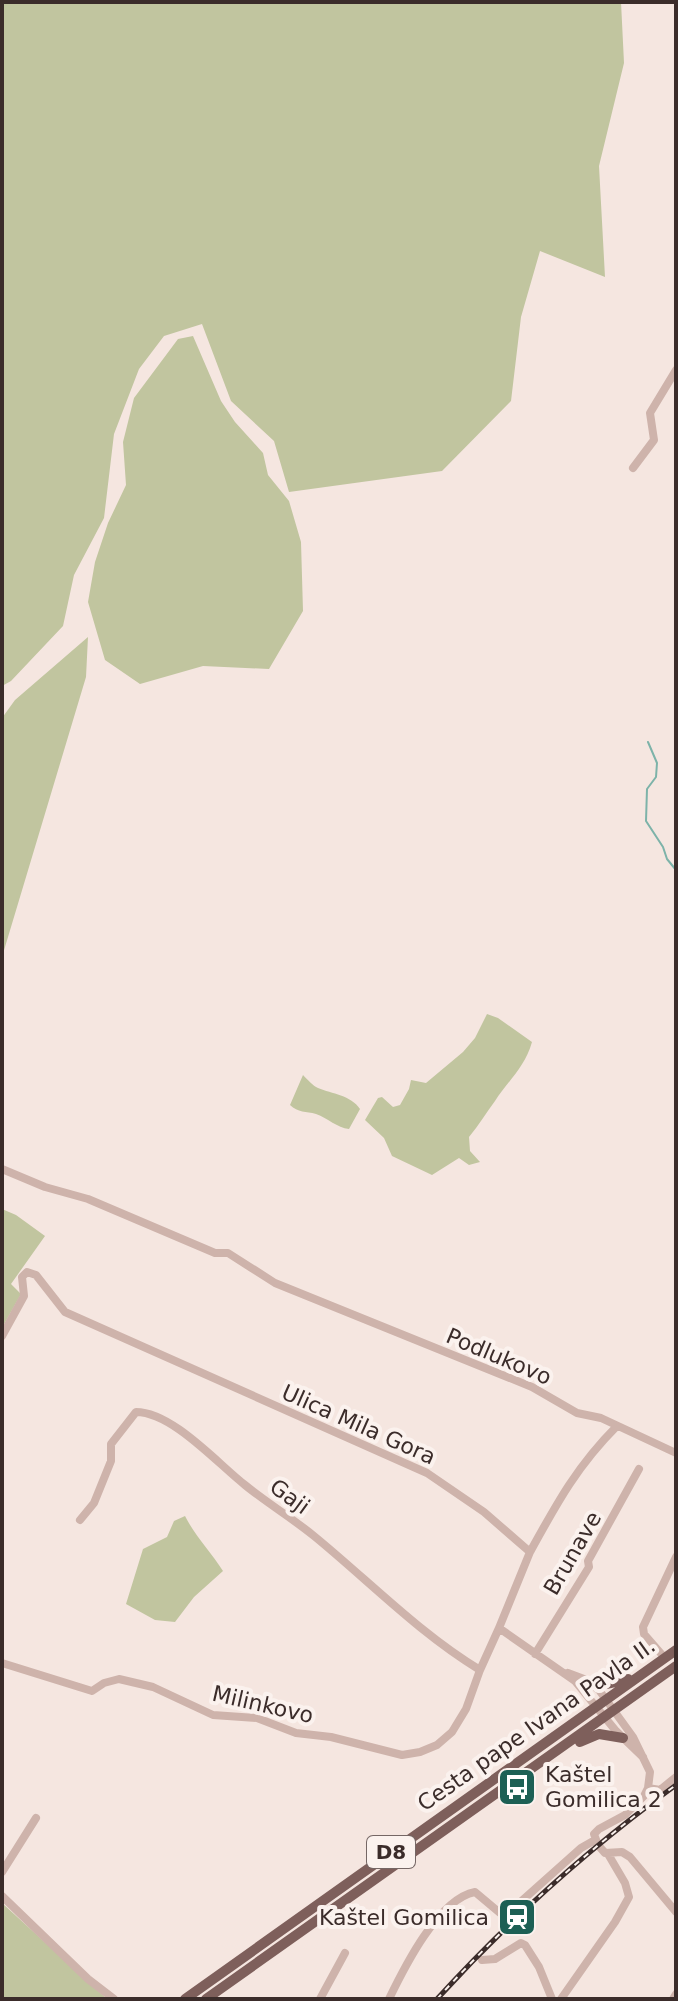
<svg xmlns="http://www.w3.org/2000/svg" width="678" height="2001" font-family="'DejaVu Sans',sans-serif">
	<style>
		.green { fill: #c1c59f }
		.lines { fill: none; stroke-linecap: round; stroke-linejoin: round }
		.stream { stroke: #7db3a9; stroke-width: 2 }
		.minor { stroke: #ceb3ab; stroke-width: 8 }
		.major { stroke: #7e5f5b; stroke-width: 10 }
		.rail-casing { stroke: #3b2c2a; stroke-width: 5 }
		.rail { stroke: #fbf2ee; stroke-width: 2; stroke-dasharray: 6; stroke-linecap: butt }
		.labels { text-anchor: middle; stroke-width: 8; stroke-linejoin: round; paint-order: stroke }
		.shield { fill: #fbf2ee; stroke: #756765; stroke-width: 2 }
		.shield-label { font-size: 20px; font-weight: bold; fill: #3b2c2a }
		.street-label { font-size: 22px; fill: #3b2c2a; stroke: #fbf2ee }
		.poi-label { font-size: 22px; fill: #3b2c2a; stroke: #fbf2ee; text-anchor: start }
	</style>
	<rect width="100%" height="100%" fill="#f5e6e0"/>
	<!-- green -->
	<path class="green" d="M2,2H621L624,63L599,166L605,277L540,251L521,317L511,401L442,471L289,492L274,441L231,401L202,324L164,336L139,369L114,434L104,518L74,575L63,626L11,681L2,686Z
		M193,336L221,401L235,422L263,453L268,475L289,501L301,542L303,611L269,669L203,666L140,684L105,660L88,602L95,562L108,523L126,485L123,442L134,398L178,339Z
		M88,637L86,677L2,957V718L15,700Z
		M487,1014L498,1018L532,1042C525,1067 508,1081 495,1101C486,1113 479,1125 469,1137L470,1151L480,1162L469,1165L459,1158L432,1175L392,1156L384,1138L365,1120L378,1098L382,1097L393,1107L400,1105L409,1089L411,1080L426,1083L463,1052L475,1038Z
		M303,1075C307,1079 313,1086 318,1088C332,1094 351,1095 360,1109L349,1129C337,1128 328,1118 316,1114C306,1111 298,1113 290,1105Z
		M2,1209L16,1215L45,1236L11,1284L21,1294L2,1328Z
		M185,1516C195,1536 211,1552 223,1571L194,1597L175,1622L155,1620L126,1604L143,1549L167,1537L174,1521Z
		M2,1903L107,1999H2Z"/>
	<g class="lines">
		<!-- stream -->
		<path class="stream" d="M648,742L657,763L656,777L647,789L646,821L663,847L667,859L676,870"/>
		<!-- minor -->
		<path class="minor" d="M633,468L654,440L650,413L676,370
			M2,1169L45,1187L88,1199L215,1253H228L275,1283L532,1387L577,1413L601,1418L676,1453
			M2,1336L24,1296L22,1277L27,1272L36,1275L65,1312L427,1473L484,1512L530,1552L499,1628L575,1681L616,1731L643,1757
			M80,1520L94,1503L111,1461V1444L136,1412C172,1412 217,1463 245,1485C267,1503 292,1518 314,1536C369,1581 419,1633 480,1670L499,1628
			M530,1552C557,1503 577,1466 617,1426
			M535,1654L589,1567L588,1561L639,1469
			M664,1657L644,1634L643,1627L676,1557
			M2,1663L92,1691L104,1683L119,1679L153,1687L213,1715L257,1718L296,1733L331,1737L402,1755L420,1752L437,1745L452,1732L466,1709L480,1670
			M568,1673L584,1679L599,1690L633,1737L650,1772L648,1788L644,1796L625,1815L599,1829L594,1834L598,1845L605,1853L622,1852L630,1857L676,1912
			M648,1788L660,1790L676,1777
			M2,1872L36,1818
			M2,1896L88,1979L114,1999
			M482,1960L495,1959L521,1943L525,1945L539,1967L552,1999
			M320,1999L345,1953
			M389,1999C404,1968 438,1899 475,1892L500,1913L507,1914L581,1848L595,1840
			M561,1999L615,1922L629,1897L625,1883L608,1854
			M673,1999L676,1994"/>
		<!-- major -->
		<path class="major" d="M590,1682L606,1684L628,1679
			M580,1742L599,1734L623,1738
			M185,1999L676,1650
			M206,1999L676,1666"/>
		<defs>
			<path id="rail" d="M437,1999C509,1920 589,1848 676,1785"/>
		</defs>
		<!-- rail casing -->
		<use href="#rail" class="rail-casing"/>
		<!-- rail -->
		<use href="#rail" class="rail"/>
	</g>
	<!-- icons -->
	<defs>
		<symbol id="bus-square" viewBox="-11 -11 22 22"><rect x="-9" y="-9" width="18" height="18" rx="4" fill="#1d6055" stroke="#fbf2ee"/><path d="M-5-6H5V4H4V6H2V4H-2V6H-4V4H-5ZM-3.5-4V0h7V-4ZM-3.5 1.2v1.5H-2V1.2ZM2 1.2v1.5H3.5V1.2Z" fill="#fff"/></symbol>
		<symbol id="station-square" viewBox="-11 -11 22 22"><rect x="-9" y="-9" width="18" height="18" rx="4" fill="#1d6055" stroke="#fbf2ee"/><path d="M-3-6H3Q5-6 5-4V2Q5 4 3 4L4.5 6H3L1.5 4h-3L-3 6H-4.5L-3 4Q-5 4-5 2V-4Q-5-6-3-6ZM-3.5-4v3h7v-3ZM-3.5 1v1.5H-2V1ZM2 1v1.5H3.5V1Z" fill="#fff"/></symbol>
	</defs>
	<g fill-rule="evenodd">
		<use href="#bus-square" x="495" y="1765" width="44" height="44"/>
		<use href="#station-square" x="495" y="1895" width="44" height="44"/>
	</g>
	<g class="labels">
		<!-- shield labels -->
		<rect class="shield" x="367" y="1836" width="48" height="32" rx="6"/>
		<g class="shield-label">
			<text x="391" y="1859">D8</text>
		</g>
		<!-- street labels -->
		<g class="street-label">
			<text transform="translate(499 1356) rotate(23)" y="8">Podlukovo</text>
			<text transform="translate(359 1424) rotate(24)" y="8">Ulica Mila Gora</text>
			<text transform="translate(290 1496) rotate(36)" y="8">Gaji</text>
			<text transform="translate(572 1553) rotate(-60)" y="8">Brunave</text>
			<text transform="translate(263 1704) rotate(13)" y="8">Milinkovo</text>
			<text transform="translate(536 1724) rotate(-35)" y="8">Cesta pape Ivana Pavla II.</text>
		</g>
		<!-- poi labels -->
		<g class="poi-label">
			<text x="545" y="1782">Kaštel<tspan x="545" dy="25">Gomilica 2</tspan></text>
			<text x="489" y="1925" text-anchor="end">Kaštel Gomilica</text>
		</g>
	</g>
	<!-- border -->
	<rect width="678" height="2001" fill="none" stroke="#3b2c2a" stroke-width="8"/>
</svg>
